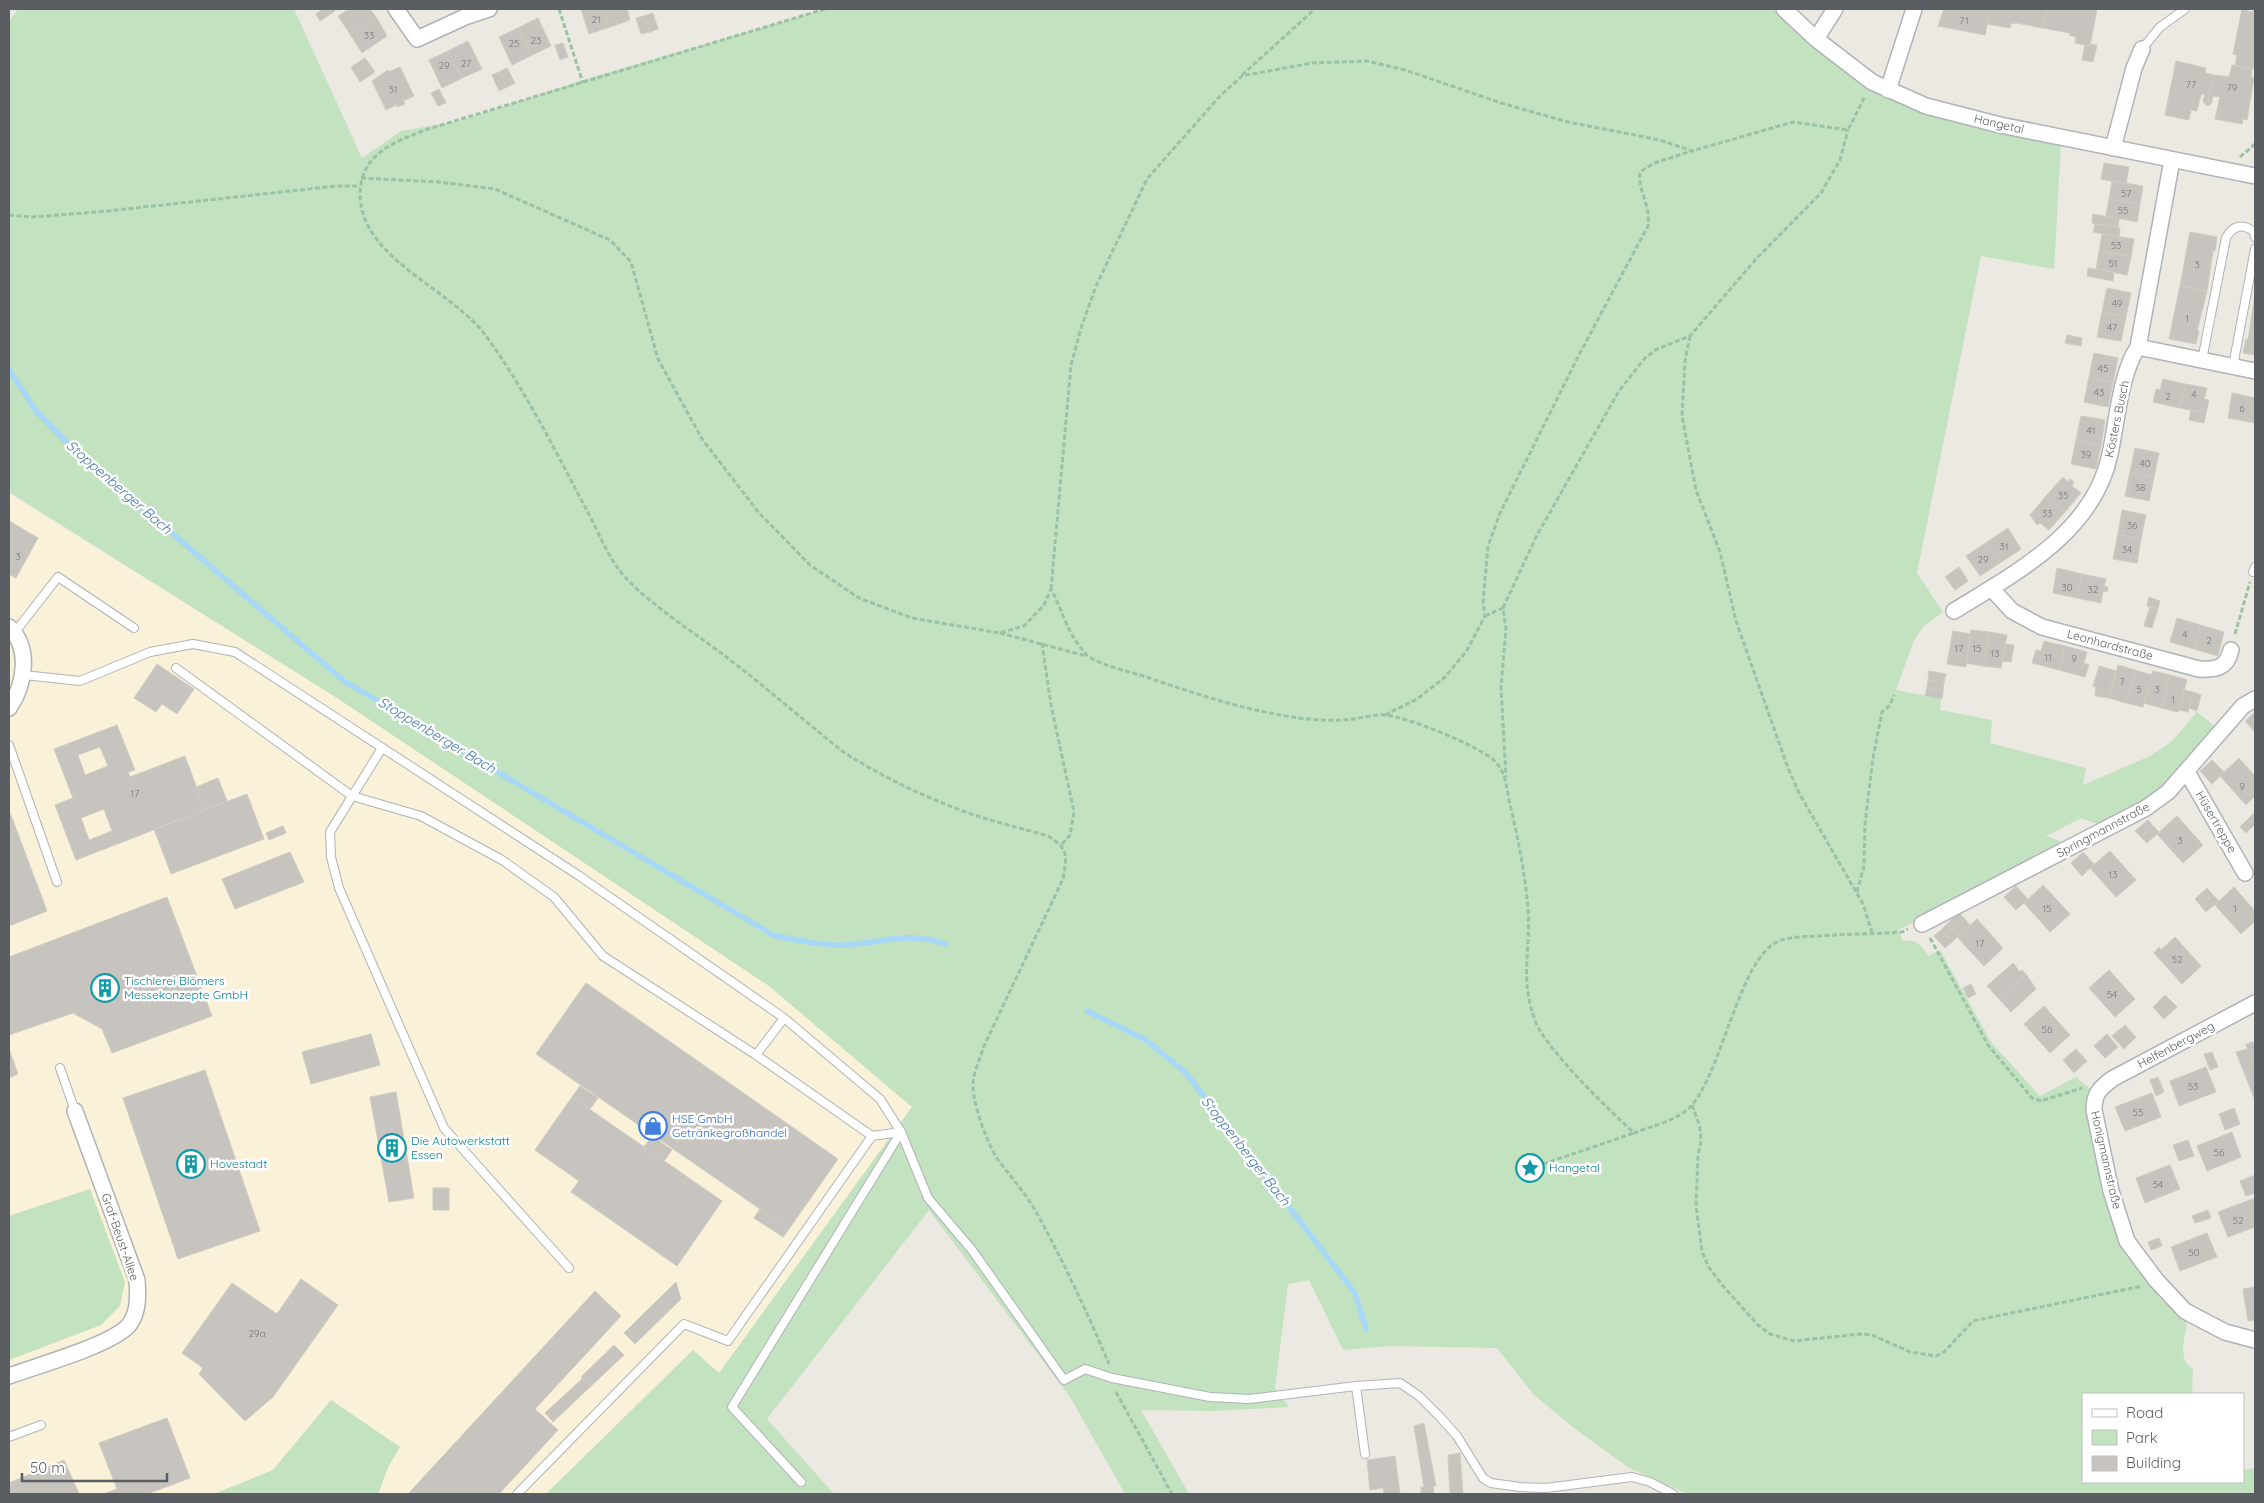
<svg xmlns="http://www.w3.org/2000/svg" width="2264" height="1503" font-family="Quicksand,sans-serif">
	<style>
		.commercial { fill: #faf1d9 }
		.green { fill: #c2e2c0 }
		.lines { fill: none; stroke-linecap: round; stroke-linejoin: round }
		.stream { stroke: #a7d8f7; stroke-width: 5.5 }
		.building { fill: #c7c4c0; stroke: #d0cbc1; fill-rule: evenodd }
		.service-casing { stroke: #b0b3b6; stroke-width: 10 }
		.minor-casing { stroke: #b0b3b6; stroke-width: 18 }
		.path { stroke: #9ac2a4; stroke-width: 3; stroke-dasharray: 5 2.5; stroke-linecap: butt }
		.service { stroke: #fff; stroke-width: 8 }
		.minor { stroke: #fff; stroke-width: 15 }
		.labels { text-anchor: middle; stroke-width: 5; stroke-linejoin: round; paint-order: stroke }
		.number-label { font-size: 10px; fill: #75787a }
		.street-label { font-size: 12px; fill: #5a5e62; stroke: #fff }
		.culture-label { font-size: 12px; fill: #0d838f; stroke: #fff; text-anchor: start }
		.shop-label { font-size: 12px; fill: #366cbe; stroke: #fff; text-anchor: start }
		.water-label { font-size: 14px; font-style: italic; fill: #4679a7; stroke: #fff }
	</style>
	<rect width="100%" height="100%" fill="#ece9e2"/>
	<!-- commercial -->
	<path class="commercial" d="M9,494L337,698L769,986L912,1107L719,1373L693,1350L546,1494H378L388,1467L400,1447L331,1401L273,1470L214,1494H9V1360L101,1325L90,1189L9,1216Z"/>
	<!-- green -->
	<path class="green" d="M18,9H294L362,158L401,131L460,121L586,79L826,9H1780L1867,85L2061,142L2054,269L1981,256L1917,573L1943,612L1923,627L1914,640L1896,690L1941,699L1940,710L1992,720L1990,743L2086,768L2083,785L2150,756L2172,741L2197,712L2216,727L2170,781L2145,801L2100,825L2081,818L2046,836L2065,843L1898,930L1903,941C1917,939 1921,945 1928,956L1940,950L1991,1042L2040,1096L2076,1077L2094,1092L2109,1191L2158,1284V1297L2187,1321C2185,1336 2177,1361 2193,1369L2192,1394H2083V1482H2243V1470L2255,1468V1494H1688L1629,1468L1574,1428L1534,1395L1497,1348L1391,1346L1343,1350L1309,1280L1288,1284L1275,1388L1289,1407L1212,1411L1141,1410L1189,1494H1125L1070,1397L929,1210L767,1419L834,1494H546L693,1350L719,1373L912,1107L769,986L337,698L9,492V22Z
		M90,1189L125,1282L120,1306L101,1325L9,1360V1216Z
		M331,1400L400,1447L388,1467L378,1494H214L273,1470Z"/>
	<g class="lines">
		<!-- stream -->
		<path class="stream" d="M9,370L36,411L67,443L344,681L773,935C796,940 819,945 842,945C884,944 903,930 946,944
			M1087,1011L1146,1040L1186,1073L1355,1293L1366,1329"/>
	</g>
	<!-- building -->
	<path class="building" d="M323,9H333L335,11L320,21L316,14Z
		M349,9H370L376,17L350,34L338,16Z
		M581,9H604L610,27L589,34Z
		M604,9H627L630,20L610,27Z
		M1944,9H1990L1985,35L1938,26Z
		M1990,9H2047L2043,28L2016,23L2011,24L2010,28L1987,24Z
		M2047,9H2097L2090,46L2075,43L2076,37L2069,35L2070,33L2043,28Z
		M2242,9L2252,12L2255,9V69L2235,66L2237,55L2233,54Z
		M653,13L658,29L650,32L644,16Z
		M644,16L650,32L641,34L636,18Z
		M376,17L387,36L362,53L350,34Z
		M538,18L551,46L532,55L518,28Z
		M518,28L532,55L512,65L499,37Z
		M468,41L482,69L462,78L448,51Z
		M563,43L568,57L560,60L555,45Z
		M2090,44L2097,45L2093,62L2082,60L2085,45Z
		M448,51L462,78L442,88L429,60Z
		M365,58L370,65L355,74L351,67Z
		M2176,61L2206,68L2205,73L2214,75L2207,106L2203,101L2205,95L2201,94L2197,111L2191,110L2189,120L2165,115Z
		M370,65L375,72L360,82L355,74Z
		M2232,65L2252,69L2251,77L2254,78L2247,120L2243,119L2242,124L2215,119L2220,97L2213,96L2211,104L2207,106L2214,75L2229,77Z
		M400,67L414,96L403,101L405,104L397,107L396,105L386,110L372,81L388,70L389,72Z
		M507,68L515,83L507,87L499,72Z
		M499,72L507,87L499,91L492,75Z
		M439,89L446,103L438,106L431,93Z
		M2104,163L2129,167L2126,184L2101,179Z
		M2112,181L2143,186L2140,204L2109,199Z
		M2109,199L2140,204L2137,222L2106,216Z
		M2093,214L2119,219L2118,227L2092,223Z
		M2095,224L2120,228L2119,237L2093,232Z
		M2190,232L2217,237L2215,251H2213L2207,291L2180,286Z
		M2102,234L2134,239L2131,257L2099,251Z
		M2099,251L2131,257L2127,275L2096,269Z
		M2088,268L2114,272L2113,281L2087,276Z
		M2180,286L2207,291L2197,331H2199L2196,344L2169,339Z
		M2107,288L2131,293L2126,317L2102,312Z
		M2254,300H2255V355L2243,353L2246,339L2248,340Z
		M2102,312L2126,317L2121,341L2097,337Z
		M2067,335L2082,338L2081,346L2065,343Z
		M2094,353L2118,358L2113,382L2089,377Z
		M2089,377L2113,382L2108,407L2084,402Z
		M2163,379L2185,384L2180,408L2153,402L2156,389L2160,390Z
		M2185,384L2207,388L2204,399L2209,400L2206,413L2180,408Z
		M2232,393L2255,398V423L2228,418Z
		M2191,410L2206,413L2204,423L2189,420Z
		M2081,416L2105,420L2101,445L2076,440Z
		M2076,440L2101,445L2096,469L2071,464Z
		M2135,448L2159,453L2154,477L2130,472Z
		M2130,472L2154,477L2149,501L2125,496Z
		M2063,477L2068,482L2070,479L2074,482L2072,486L2081,493L2065,512L2046,496Z
		M2046,496L2065,512L2049,530L2040,523L2037,525L2030,515Z
		M2122,510L2146,515L2141,539L2118,534Z
		M9,521L38,538L16,578L9,574Z
		M2008,528L2021,549L2000,563L1987,542Z
		M2118,534L2141,539L2137,563L2113,559Z
		M1987,542L2000,563L1980,576L1966,556Z
		M1959,567L1968,581L1955,590L1945,577Z
		M2057,568L2082,574L2077,598L2053,593Z
		M2082,574L2106,579L2104,586L2108,587L2107,592L2103,591L2101,603L2077,598Z
		M2149,597L2160,601L2158,609L2147,606Z
		M2150,607L2158,609L2152,628L2144,626Z
		M2177,618L2200,625L2194,649L2170,642Z
		M2200,625L2224,632L2218,656L2194,649Z
		M1971,630L1989,632L1983,666L1966,663Z
		M1953,631L1971,634L1966,667L1947,664Z
		M1989,632L2007,635L2001,668L1983,666Z
		M2044,641L2065,646L2059,670L2032,663L2036,650L2041,651Z
		M2005,644L2014,645L2011,662L2002,661Z
		M2065,646L2087,652L2084,663L2089,665L2085,677L2059,670Z
		M157,664L194,689L177,714L162,704L156,712L134,698Z
		M2118,665L2135,670L2126,703L2109,698Z
		M2099,666L2116,671L2110,691L2093,686Z
		M2135,670L2152,675L2143,707L2126,703Z
		M1929,671L1946,674L1944,682L1928,680Z
		M2153,671L2170,675L2161,708L2144,703Z
		M2170,675L2187,680L2178,712L2161,708Z
		M1928,680L1944,682L1943,691L1927,688Z
		M2096,687L2110,691L2109,698L2095,696Z
		M1927,688L1943,691L1942,699L1925,696Z
		M2184,690L2193,692L2188,712L2179,710Z
		M2193,692L2201,695L2197,711L2189,708Z
		M2255,712V732L2245,721Z
		M117,725L135,770L128,772L130,777L185,756L205,810L76,860L55,805L73,798L54,749ZM100,747L108,766L85,775L78,755ZM104,809L112,831L89,840L81,818Z
		M2239,758L2255,776V796L2246,805L2220,776Z
		M2212,760L2224,772L2212,784L2200,771Z
		M218,778L227,801L205,810L196,787Z
		M247,794L264,839L171,874L154,829Z
		M9,810L47,911L9,926Z
		M2255,812V824L2246,833L2240,827Z
		M2177,816L2203,845L2183,863L2157,834Z
		M2148,820L2153,826L2141,837L2135,831Z
		M283,826L286,833L269,840L266,833Z
		M2153,826L2159,832L2147,843L2141,837Z
		M2110,851L2136,880L2116,897L2090,868Z
		M290,852L304,882L235,909L222,879Z
		M2083,852L2094,864L2082,876L2071,863Z
		M2043,885L2070,914L2050,932L2024,903Z
		M2016,886L2028,899L2016,910L2004,897Z
		M2234,887L2255,911V921L2241,934L2215,905Z
		M2207,888L2213,895L2201,906L2195,899Z
		M2213,895L2219,901L2206,912L2201,906Z
		M167,897L212,1016L112,1053L102,1029L73,1013L9,1035V957Z
		M1959,913L1965,919L1952,930L1947,924Z
		M1965,919L1970,925L1958,936L1952,930Z
		M1977,919L2003,948L1984,966L1957,937Z
		M1947,924L1958,936L1952,942L1941,930Z
		M1941,930L1952,942L1945,948L1934,936Z
		M2175,937L2201,966L2182,984L2154,953L2159,947L2161,950Z
		M2013,963L2020,972L2022,970L2026,974L1999,999L1987,986Z
		M2109,970L2135,999L2115,1017L2089,988Z
		M2026,974L2036,989L2011,1012L1999,999Z
		M586,983L838,1159L789,1229L536,1054Z
		M1971,984L1976,994L1968,998L1963,988Z
		M2165,995L2177,1007L2164,1019L2153,1007Z
		M2044,1006L2070,1035L2050,1053L2024,1024Z
		M2125,1025L2136,1037L2124,1049L2112,1036Z
		M371,1034L380,1065L311,1084L302,1052Z
		M2107,1034L2118,1047L2105,1058L2094,1046Z
		M2253,1042L2255,1045V1071L2245,1075L2236,1052L2247,1049L2246,1044Z
		M9,1049L18,1074L9,1078Z
		M2076,1049L2087,1061L2074,1073L2063,1060Z
		M2212,1052L2218,1067L2210,1070L2204,1054Z
		M2206,1067L2216,1092L2179,1106L2170,1081Z
		M205,1070L260,1231L178,1259L123,1098Z
		M2255,1071V1098H2254L2245,1075Z
		M2158,1077L2164,1092L2156,1096L2150,1080Z
		M580,1086L598,1098L590,1109L572,1097Z
		M396,1092L414,1198L389,1202L370,1097Z
		M2152,1093L2161,1117L2125,1131L2115,1107Z
		M572,1097L722,1201L677,1266L571,1192L579,1181L535,1150Z
		M2234,1108L2240,1124L2225,1130L2219,1114Z
		M2232,1132L2241,1157L2207,1171L2197,1146Z
		M652,1136L672,1150L664,1161L644,1147Z
		M2188,1140L2194,1156L2179,1161L2173,1145Z
		M2170,1165L2180,1189L2145,1203L2136,1178Z
		M2255,1175V1193L2246,1196L2240,1181Z
		M433,1188H449V1210H433Z
		M2255,1198V1227L2228,1237L2218,1212Z
		M760,1209L789,1229L783,1237L754,1218Z
		M2208,1210L2211,1218L2195,1223L2192,1216Z
		M2207,1233L2217,1257L2180,1271L2171,1247Z
		M2159,1238L2162,1246L2151,1250L2148,1242Z
		M301,1279L338,1305L273,1397L245,1421L199,1374L203,1368L182,1353L232,1283L277,1314Z
		M676,1282L681,1299L635,1344L624,1333Z
		M2255,1287V1320L2248,1321L2243,1289Z
		M595,1291L621,1316L535,1409L558,1430L499,1494H408Z
		M614,1345L624,1355L590,1387L581,1377Z
		M582,1379L590,1387L553,1422L545,1413Z
		M167,1418L190,1478L147,1494H104L117,1489L99,1443Z
		M1424,1423L1436,1486H1433L1434,1494H1421V1487H1424L1414,1426Z
		M1460,1453L1463,1494H1450L1448,1455Z
		M1395,1456L1400,1494H1384L1383,1488L1370,1490L1367,1460Z
		M64,1460L79,1494H9V1483Z"/>
	<g class="lines">
		<defs>
			<path id="service" d="M2142,49L2160,27L2185,9
				M2202,360L2226,238C2233,225 2243,223 2254,232L2255,237
				M2233,366L2255,249
				M2253,572L2255,567
				M15,632L58,577L134,628
				M176,668L352,796L421,816L502,860L554,897L603,956L756,1055L872,1136L901,1132
				M24,675L80,681L150,652L193,644L235,652L578,875L784,1018L880,1099L901,1132L928,1198L972,1250L1064,1380L1085,1369L1112,1378L1210,1397L1249,1399L1356,1386L1400,1383L1419,1396L1439,1416L1457,1436L1483,1478L1491,1483L1520,1487L1546,1488L1632,1477L1650,1482L1673,1494
				M9,745L57,882
				M382,748L330,832L331,857L339,888L444,1128L569,1268
				M756,1055L784,1018
				M60,1068L75,1111
				M1356,1386L1365,1454
				M9,1437L41,1425
				M801,1482L732,1407L901,1132
				M517,1494L684,1324L728,1341L872,1136"/>
			<path id="minor" d="M396,9L417,39L465,17L489,9
				M1784,9L1816,39L1872,82L1926,106L2000,125L2255,176
				M1816,39L1835,9
				M1888,90L1914,9
				M2113,148L2134,68L2142,49
				M2138,347L2255,371
				M1991,588L2012,611L2042,627L2199,669C2216,670 2227,668 2231,650
				M1954,611C2017,572 2094,532 2110,454C2117,422 2120,374 2138,347L2172,160
				M9,627C31,648 25,685 9,708
				M2187,772L2245,873
				M1922,924L2146,808L2168,792L2243,706L2255,699
				M2255,1003L2112,1079C2099,1089 2094,1094 2094,1110L2111,1191L2127,1241L2156,1280L2185,1311L2225,1332L2255,1340
				M9,1376C36,1366 112,1345 129,1325C139,1312 138,1295 137,1280L75,1111"/>
		</defs>
		<!-- service casing -->
		<use href="#service" class="service-casing"/>
		<!-- minor casing -->
		<use href="#minor" class="minor-casing"/>
		<!-- path -->
		<path class="path" d="M559,9L583,83
			M825,9L428,129C395,142 360,153 360,195C361,259 452,289 486,336C524,388 554,448 584,505C595,525 604,548 617,567C638,597 692,631 721,653C753,677 783,703 814,728C825,737 836,747 848,755C882,776 918,794 955,808C985,820 1017,827 1048,836C1069,849 1067,856 1063,879L984,1046C980,1059 973,1073 973,1086C973,1105 988,1146 999,1161C1013,1180 1028,1196 1039,1217C1065,1265 1088,1314 1109,1364
			M1242,75L1315,9
			M2240,157L2255,144
			M361,178L439,182L495,189L610,240L631,262L658,359L702,439L759,513L810,565L859,598L912,618L1000,633L1024,626L1044,605L1051,589C1064,613 1066,632 1086,654C1095,664 1131,672 1146,677C1188,691 1231,706 1275,714C1300,719 1327,722 1353,719C1363,718 1375,714 1385,715C1408,717 1479,746 1495,761C1507,774 1506,788 1510,804C1518,839 1525,873 1528,909C1531,950 1519,980 1536,1023C1548,1051 1610,1111 1634,1133C1652,1126 1679,1120 1692,1105C1723,1068 1740,959 1777,942C1789,936 1805,937 1818,936C1846,934 1874,934 1902,932L1908,929
			M9,215L33,217L108,211L336,186H360
			M1690,336L1685,361L1682,416L1696,490L1720,552L1736,621L1788,768L1799,793L1863,904L1872,932
			M1051,589L1071,365L1081,328L1096,286L1147,179L1220,96L1242,76L1312,63L1367,61L1405,70L1501,103L1568,122L1660,140L1692,151L1793,122L1848,130L1865,96
			M1503,608L1537,535L1619,391L1645,358L1657,349L1690,336L1757,258L1821,193L1840,160L1848,130
			M1485,616L1503,608L1506,629L1501,687L1506,777
			M1000,633L1086,656
			M2235,634L2250,582
			M1042,643L1051,705L1074,812L1070,835L1062,844
			M1385,715L1417,699L1444,678L1466,652L1485,616L1483,602L1488,546L1500,513L1581,351L1648,226C1651,204 1637,190 1640,172L1654,163L1692,151
			M1857,892L1864,866L1865,824L1873,758L1882,712L1890,705L1894,695
			M1930,938L1988,1045L2032,1098L2041,1101L2082,1088
			M1692,1105L1700,1127L1701,1141L1698,1156L1696,1206L1702,1251L1708,1266L1723,1286L1758,1325L1770,1334L1794,1341L1860,1334L1872,1335L1910,1352L1936,1356L1944,1352L1973,1321L2142,1286
			M1543,1164L1634,1133
			M1116,1392L1172,1494"/>
		<!-- service -->
		<use href="#service" class="service"/>
		<!-- minor -->
		<use href="#minor" class="minor"/>
	</g>
	<!-- icons -->
	<defs>
		<symbol id="building-ring" viewBox="-11 -11 22 22"><circle r="9.5" fill="#fff" stroke="#0f9aa8" stroke-width="1.5"/><path d="M-4-6H4V6H1V3H-1V6H-4ZM-2.5-4.3h1.7v1.8h-1.7ZM.8-4.3h1.7v1.8H.8ZM-2.5-1h1.7V.8h-1.7ZM.8-1h1.7V.8H.8Z" fill="#0f9aa8"/></symbol>
		<symbol id="shop-ring" viewBox="-11 -11 22 22"><circle r="9.5" fill="#fff" stroke="#3f7fe0" stroke-width="1.5"/><path d="M-5-2.5h2.3a2.7 3.5 0 0 1 5.4 0H5L5.5 6h-11ZM-1.5-2.5h3a1.5 2.3 0 0 0-3 0Z" fill="#3f7fe0"/></symbol>
		<symbol id="sight-ring" viewBox="-11 -11 22 22"><circle r="9.5" fill="#fff" stroke="#0f9aa8" stroke-width="1.5"/><path d="M0-6L1.8-2.2L6-1.7L2.9 1.2L3.7 5.4L0 3.3L-3.7 5.4L-2.9 1.2L-6-1.7L-1.8-2.2Z" fill="#0f9aa8"/></symbol>
	</defs>
	<g fill-rule="evenodd">
		<use href="#building-ring" x="89" y="972" width="32" height="32"/>
		<use href="#shop-ring" x="637" y="1110" width="32" height="32"/>
		<use href="#building-ring" x="376" y="1132" width="32" height="32"/>
		<use href="#building-ring" x="175" y="1148" width="32" height="32"/>
		<use href="#sight-ring" x="1514" y="1152" width="32" height="32"/>
	</g>
	<g class="labels">
		<!-- number labels -->
		<g class="number-label">
			<text x="596" y="23">21</text>
			<text x="1964" y="24">71</text>
			<text x="369" y="39">33</text>
			<text x="536" y="44">23</text>
			<text x="514" y="47">25</text>
			<text x="466" y="67">27</text>
			<text x="444" y="69">29</text>
			<text x="2191" y="88">77</text>
			<text x="2232" y="91">79</text>
			<text x="393" y="93">31</text>
			<text x="2126" y="197">57</text>
			<text x="2123" y="214">55</text>
			<text x="2116" y="249">53</text>
			<text x="2113" y="267">51</text>
			<text x="2197" y="268">3</text>
			<text x="2117" y="307">49</text>
			<text x="2187" y="322">1</text>
			<text x="2112" y="331">47</text>
			<text x="2103" y="372">45</text>
			<text x="2099" y="396">43</text>
			<text x="2194" y="398">4</text>
			<text x="2168" y="400">2</text>
			<text x="2242" y="412">6</text>
			<text x="2091" y="434">41</text>
			<text x="2086" y="458">39</text>
			<text x="2145" y="467">40</text>
			<text x="2140" y="491">38</text>
			<text x="2063" y="499">35</text>
			<text x="2047" y="517">33</text>
			<text x="2132" y="529">36</text>
			<text x="2004" y="550">31</text>
			<text x="2127" y="553">34</text>
			<text x="18" y="560">3</text>
			<text x="1983" y="563">29</text>
			<text x="2067" y="591">30</text>
			<text x="2093" y="593">32</text>
			<text x="2185" y="638">4</text>
			<text x="2209" y="644">2</text>
			<text x="1959" y="652">17</text>
			<text x="1977" y="652">15</text>
			<text x="1995" y="657">13</text>
			<text x="2048" y="661">11</text>
			<text x="2074" y="662">9</text>
			<text x="2122" y="685">7</text>
			<text x="2139" y="693">5</text>
			<text x="2157" y="693">3</text>
			<text x="2173" y="703">1</text>
			<text x="2242" y="790">9</text>
			<text x="135" y="797">17</text>
			<text x="2180" y="844">3</text>
			<text x="2113" y="878">13</text>
			<text x="2047" y="912">15</text>
			<text x="2235" y="912">1</text>
			<text x="1980" y="947">17</text>
			<text x="2177" y="963">52</text>
			<text x="2112" y="998">54</text>
			<text x="2047" y="1033">56</text>
			<text x="2193" y="1090">53</text>
			<text x="2138" y="1116">55</text>
			<text x="2219" y="1156">56</text>
			<text x="2158" y="1188">54</text>
			<text x="2238" y="1224">52</text>
			<text x="2194" y="1256">50</text>
			<text x="257" y="1337">29a</text>
		</g>
		<!-- street labels -->
		<g class="street-label">
			<text transform="translate(1999 124) rotate(13)" y="4">Hangetal</text>
			<text transform="translate(2117 419) rotate(-78)" y="4">Kösters Busch</text>
			<text transform="translate(2110 645) rotate(15)" y="4">Leonhardstraße</text>
			<text transform="translate(2216 822) rotate(60)" y="4">Hüsertreppe</text>
			<text transform="translate(2103 830) rotate(-28)" y="4">Springmannstraße</text>
			<text transform="translate(2176 1045) rotate(-28)" y="4">Helfenbergweg</text>
			<text transform="translate(2106 1160) rotate(77)" y="4">Honigmannstraße</text>
			<text transform="translate(120 1237) rotate(71)" y="4">Graf-Beust-Allee</text>
		</g>
		<!-- culture labels -->
		<g class="culture-label">
			<text x="124" y="985">Tischlerei Blömers<tspan x="124" dy="14">Messekonzepte GmbH</tspan></text>
			<text x="411" y="1145">Die Autowerkstatt<tspan x="411" dy="14">Essen</tspan></text>
			<text x="210" y="1168">Hovestadt</text>
			<text x="1549" y="1172">Hangetal</text>
		</g>
		<!-- shop labels -->
		<g class="shop-label">
			<text x="672" y="1123">HSE GmbH<tspan x="672" dy="14">Getränkegroßhandel</tspan></text>
		</g>
		<!-- water labels -->
		<g class="water-label">
			<text transform="translate(119 487) rotate(41)" y="5">Stoppenberger Bach</text>
			<text transform="translate(437 735) rotate(31)" y="5">Stoppenberger Bach</text>
			<text transform="translate(1246 1151) rotate(52)" y="5">Stoppenberger Bach</text>
		</g>
	</g>
	<!-- border -->
	<rect width="2264" height="1503" fill="none" stroke="#5a5e62" stroke-width="20"/>
	<!-- legend -->
	<rect x="2082" y="1393" width="162" height="90" fill="#ffffff" stroke="#bdbfc0"/>
	<rect x="2092" y="1409" width="25" height="8" fill="#ffffff" stroke="#bdbfc0"/>
	<text x="2126" y="1418" font-size="15" fill="#5a5e62">Road</text>
	<rect x="2092" y="1430" width="25" height="15" fill="#c2e2c0" stroke="#bdbfc0"/>
	<text x="2126" y="1443" font-size="15" fill="#5a5e62">Park</text>
	<rect x="2092" y="1456" width="25" height="15" fill="#c7c4c0" stroke="#bdbfc0"/>
	<text x="2126" y="1468" font-size="15" fill="#5a5e62">Building</text>
	<!-- scale -->
	<path d="M22 1473v8h145v-8" fill="none" stroke="#5a5e62" stroke-width="2.5"/>
	<text x="30" y="1473" font-size="15" fill="#5a5e62" stroke="#ffffff" stroke-width="4" paint-order="stroke">50 m</text>
</svg>
